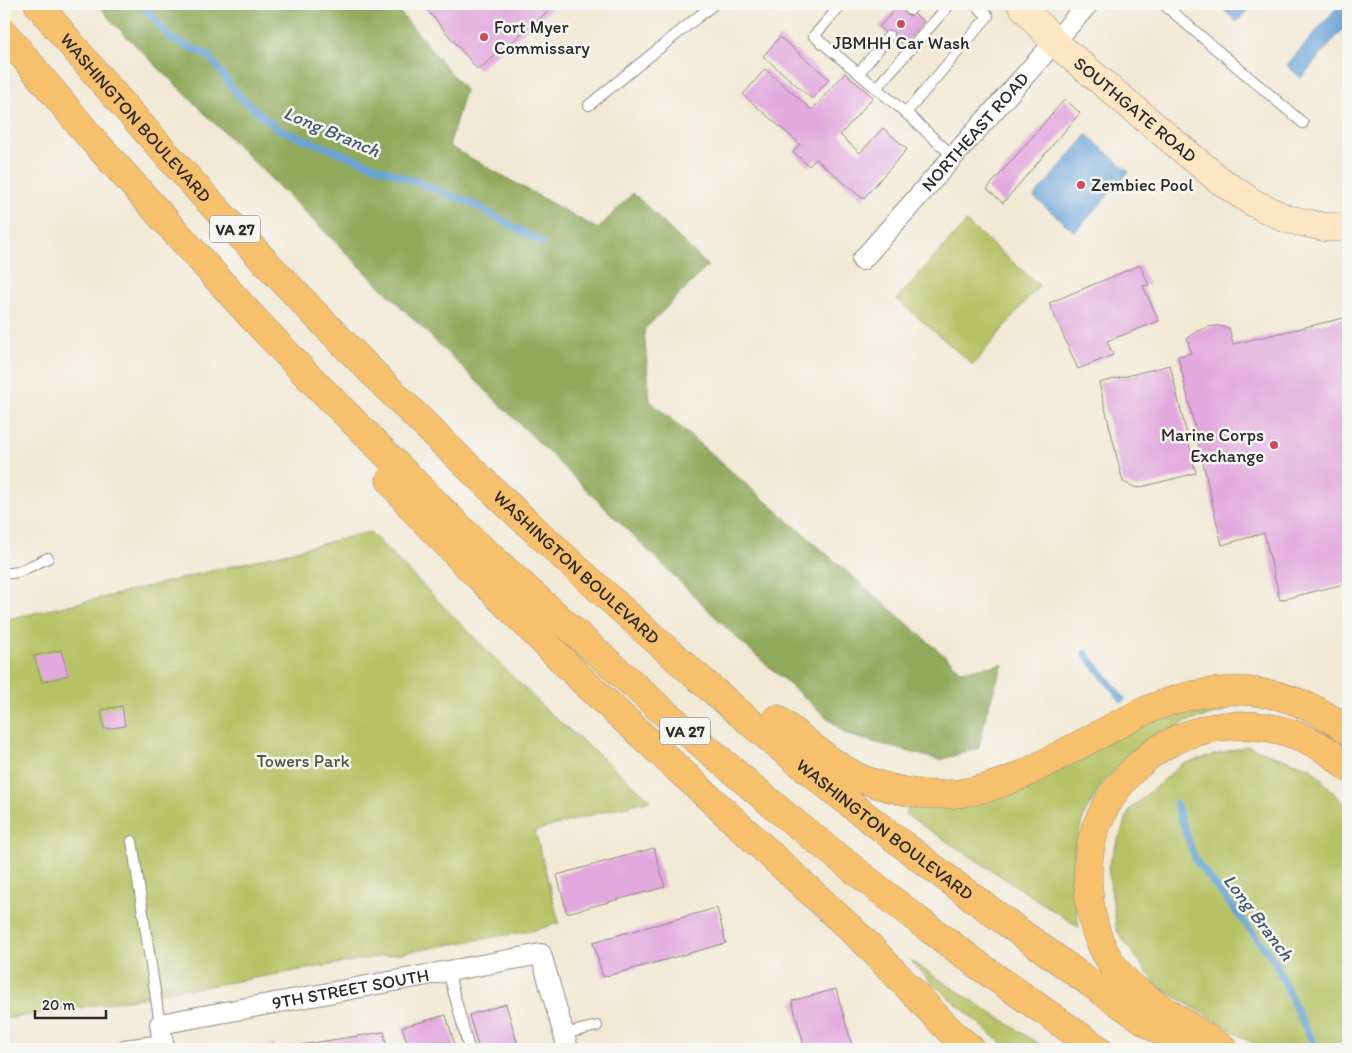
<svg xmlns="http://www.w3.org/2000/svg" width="1352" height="1053" font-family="Itim,sans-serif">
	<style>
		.green { fill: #b6c365; stroke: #707748 }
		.forest { fill: #90a95a; stroke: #5e6a42 }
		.water { fill: #67a3d8; stroke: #496782 }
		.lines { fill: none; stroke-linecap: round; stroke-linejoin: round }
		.stream { stroke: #67a3d8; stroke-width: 7 }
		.building { fill: #e2a9de }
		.lane-casing { stroke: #8e8a80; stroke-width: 12 }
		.street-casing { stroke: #8e8a80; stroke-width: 22 }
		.secondary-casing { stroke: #8e8a80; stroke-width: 29 }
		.highway-casing { stroke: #8e8a80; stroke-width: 29 }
		.lane { stroke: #fff; stroke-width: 10 }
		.street { stroke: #fff; stroke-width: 20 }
		.secondary { stroke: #fce6c4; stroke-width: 28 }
		.highway { stroke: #f7c06c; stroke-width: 28 }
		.poi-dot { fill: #d1495b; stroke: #f6f6f2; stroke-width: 2 }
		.labels { text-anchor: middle; stroke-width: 5; stroke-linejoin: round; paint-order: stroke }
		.shield { fill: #f6f6f2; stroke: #686867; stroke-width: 1 }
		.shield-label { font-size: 16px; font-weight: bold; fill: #2b2b2b }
		.poi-label { font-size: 18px; fill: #2b2b2b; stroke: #f6f6f2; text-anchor: start }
		.street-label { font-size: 18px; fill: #2b2b2b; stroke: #f6f6f2 }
		.park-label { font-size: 18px; fill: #55593c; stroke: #f6f6f2 }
		.water-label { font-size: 19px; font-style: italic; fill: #435b70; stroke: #f6f6f2 }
	</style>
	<rect width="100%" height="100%" fill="#f6f6f2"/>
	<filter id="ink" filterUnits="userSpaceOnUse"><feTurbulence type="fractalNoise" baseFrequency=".02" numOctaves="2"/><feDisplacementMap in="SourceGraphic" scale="10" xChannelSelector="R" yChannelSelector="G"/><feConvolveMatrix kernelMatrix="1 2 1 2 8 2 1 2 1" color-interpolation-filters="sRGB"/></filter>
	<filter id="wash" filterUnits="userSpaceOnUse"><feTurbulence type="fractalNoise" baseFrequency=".0096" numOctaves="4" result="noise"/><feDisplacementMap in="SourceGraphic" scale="20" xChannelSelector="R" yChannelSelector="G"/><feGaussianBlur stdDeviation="1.12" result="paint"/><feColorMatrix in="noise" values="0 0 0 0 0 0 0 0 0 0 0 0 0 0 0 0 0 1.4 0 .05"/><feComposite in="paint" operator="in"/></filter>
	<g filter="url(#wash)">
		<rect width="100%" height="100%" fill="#f2e9d5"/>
		<!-- green -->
		<path class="green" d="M966,222L1039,285L973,365L897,299Z
			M370,532L545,709L651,800L609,810L535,831L559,923L531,931L488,938L190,989L184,987L141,998L4,1019V620L109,596Z
			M1225,701L1224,712L1185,722L1132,754L1103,782L1085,813L1075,846L1071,882L1079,927L905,814L911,805L1006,793L1053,775L1089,752L1166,711Z
			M1247,746L1311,768L1348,808V1049H1262L1156,985L1117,931L1108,866L1130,809L1182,764Z
			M911,961L1047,1049H1008L932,983Z"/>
		<!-- forest -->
		<path class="forest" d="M99,4H393L465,90L449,146L598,229L633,193L708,266L644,330L650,401L962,671L1003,664L987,710L979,748L940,760L847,735L742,643L111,21Z"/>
		<!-- water -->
		<path class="water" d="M1228,4H1253L1237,22L1223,9Z
			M1340,4H1348V23L1301,78L1287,65Z
			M1087,135L1129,172L1075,232L1034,197Z"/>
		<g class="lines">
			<!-- stream -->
			<path class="stream" d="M142,4L170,38L209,56L237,94L278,129L471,203L543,243
				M1085,653L1122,699
				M1176,804L1196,861L1275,961L1299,1016L1317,1049"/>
		</g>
		<g id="blocks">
			<!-- building -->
			<path class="building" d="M422,4H557L478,70Z
				M900,4H903L924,22L901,47L879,27Z
				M780,37L829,79L812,99L763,56Z
				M765,69L812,110L845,73L873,97L840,135L860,153L883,128L907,149L863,199L816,159L809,166L793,152L800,144L743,95Z
				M1065,99L1080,113L1003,203L987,189Z
				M1140,265L1149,285L1143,286L1159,321L1107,341L1113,355L1078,369L1049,303Z
				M1348,317V583L1280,600L1264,533L1222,545L1178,356L1191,353L1187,338L1197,331L1208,327L1218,326L1229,328L1233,344Z
				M1170,365L1196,473L1137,488L1123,482L1099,383Z
				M61,650L68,675L42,682L34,656Z
				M122,706L125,726L104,729L101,710Z
				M654,848L665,887L567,913L557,875Z
				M717,908L726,943L603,977L593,942Z
				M836,989L853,1049H805L792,1001Z
				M506,1004L519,1049H479L469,1015Z
				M446,1015L456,1049H409L402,1027Z
				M384,1032L387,1049H294L293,1046Z
				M275,1045L276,1049H253V1048Z"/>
		</g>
	</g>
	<g filter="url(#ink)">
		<use href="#blocks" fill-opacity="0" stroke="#8e8a80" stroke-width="1"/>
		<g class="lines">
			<defs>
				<path id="lane" d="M842,4L814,36L906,113L954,157
					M1163,4L1303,123
					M910,10L915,4
					M859,73L889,36
					M876,88L950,4
					M589,105L714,4
					M906,113L988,16L974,4
					M4,574L18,572L48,558
					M132,841L160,1024
					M448,971L469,1049
					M564,1034L597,1026
					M124,1045L162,1040"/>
				<g id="street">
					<path id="s1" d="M862,260L1088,4"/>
					<path id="s2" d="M164,1049L160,1024L541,954L568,1049"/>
				</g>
				<g id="secondary">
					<path id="s3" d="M1021,4L1054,42L1218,179L1252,202L1287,219L1324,227H1348"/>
				</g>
				<g id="highway">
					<path id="s4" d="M38,4C92,71 149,135 207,199C334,338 468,471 608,597C639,625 670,653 701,680C804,770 911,853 1021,933C1076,973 1131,1013 1188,1049"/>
					<path d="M4,33L92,139L252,317L306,374L473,541L658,707L785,815L919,921L985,970L1098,1049"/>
					<path d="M390,480L414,510L467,565L581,679L867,944L953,1034L971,1049"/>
					<path d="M777,719C803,739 828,762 858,777C868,782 880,785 891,788C938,801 980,794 1024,774L1138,714C1210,680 1284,681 1348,731"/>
					<path d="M1224,1049C1205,1037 1186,1024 1167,1012C1149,1000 1130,988 1117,971C1100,949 1091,922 1089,894C1086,871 1089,841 1099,820C1113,787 1141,757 1173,741C1231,713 1302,723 1348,768"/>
				</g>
			</defs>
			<!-- lane casing -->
			<use href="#lane" class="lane-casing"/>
			<!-- street casing -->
			<use href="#street" class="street-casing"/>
			<!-- secondary casing -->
			<use href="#secondary" class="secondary-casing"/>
			<!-- highway casing -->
			<use href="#highway" class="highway-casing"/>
			<!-- lane -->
			<use href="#lane" class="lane"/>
			<!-- street -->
			<use href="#street" class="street"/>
			<!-- secondary -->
			<use href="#secondary" class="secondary"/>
			<!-- highway -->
			<use href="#highway" class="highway"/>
		</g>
	</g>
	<!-- markers -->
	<g class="poi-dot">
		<circle cx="901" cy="24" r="5"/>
		<circle cx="484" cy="37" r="5"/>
		<circle cx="1081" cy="185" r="5"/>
		<circle cx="1274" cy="445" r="5"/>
	</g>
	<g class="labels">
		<!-- shield labels -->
		<g class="shield">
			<rect x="210" y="215.5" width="50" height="27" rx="4"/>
			<rect x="660" y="717.5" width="50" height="27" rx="4"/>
		</g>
		<g class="shield-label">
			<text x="235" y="235">VA 27</text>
			<text x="685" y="737">VA 27</text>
		</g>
		<!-- poi labels -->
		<g class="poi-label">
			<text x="494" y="33">Fort Myer<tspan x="494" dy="21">Commissary</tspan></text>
			<text x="901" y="49" text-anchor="middle">JBMHH Car Wash</text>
			<text x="1091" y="191">Zembiec Pool</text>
			<text x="1264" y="441" text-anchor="end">Marine Corps<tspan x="1264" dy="21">Exchange</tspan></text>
		</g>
		<!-- street labels -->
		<g class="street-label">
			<text dy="6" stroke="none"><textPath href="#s3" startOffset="156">SOUTHGATE ROAD</textPath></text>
			<text dy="6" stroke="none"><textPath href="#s4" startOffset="150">WASHINGTON BOULEVARD</textPath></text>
			<text dy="6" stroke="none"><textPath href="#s1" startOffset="171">NORTHEAST ROAD</textPath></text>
			<text dy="6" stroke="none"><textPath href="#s4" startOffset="780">WASHINGTON BOULEVARD</textPath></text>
			<text dy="6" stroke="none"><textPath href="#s4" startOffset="1185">WASHINGTON BOULEVARD</textPath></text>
			<text dy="6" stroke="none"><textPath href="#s2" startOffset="219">9TH STREET SOUTH</textPath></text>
		</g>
		<!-- park labels -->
		<g class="park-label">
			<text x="303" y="767">Towers Park</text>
		</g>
		<!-- water labels -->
		<g class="water-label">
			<text transform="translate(332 131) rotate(23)" y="7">Long Branch</text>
			<text transform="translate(1259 917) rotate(53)" y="7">Long Branch</text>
		</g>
	</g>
	<!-- margin -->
	<rect width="1352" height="1053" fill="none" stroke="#f6f6f2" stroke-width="20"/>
	<!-- scale -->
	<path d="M35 1010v8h71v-8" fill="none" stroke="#2b2b2b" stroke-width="2.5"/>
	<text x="42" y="1010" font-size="15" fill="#2b2b2b" stroke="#f6f6f2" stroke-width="4" paint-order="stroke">20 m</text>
</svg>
